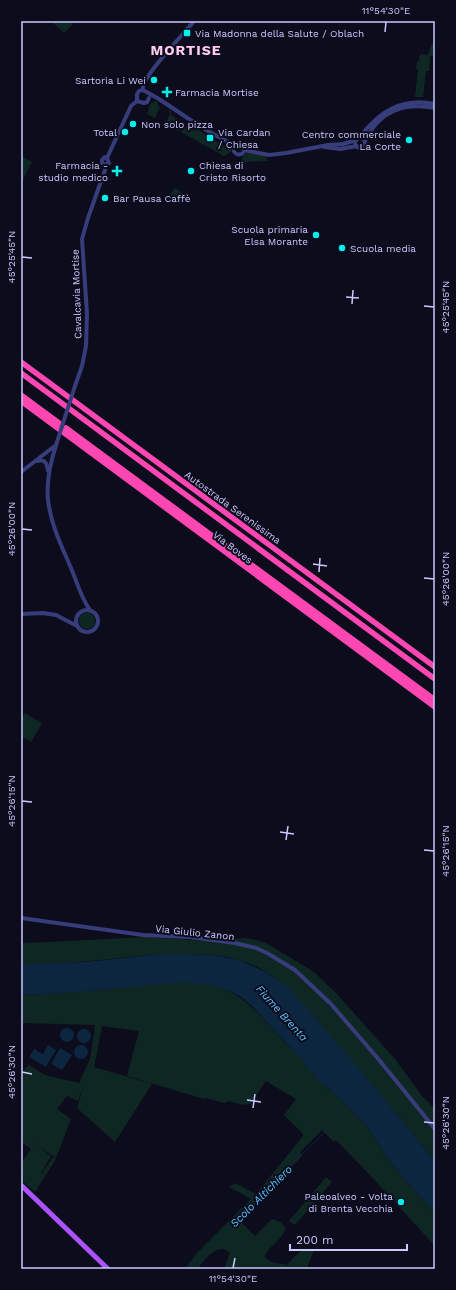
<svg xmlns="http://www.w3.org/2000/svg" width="456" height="1290" font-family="'Work Sans',sans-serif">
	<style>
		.green { fill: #0f2723 }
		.water { fill: #0c2640 }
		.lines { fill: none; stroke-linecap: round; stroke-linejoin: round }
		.stream { stroke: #0c2640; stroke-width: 1 }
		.minor { stroke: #373c7b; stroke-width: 4 }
		.major { stroke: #aa52fc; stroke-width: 5 }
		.highway { stroke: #fc46b1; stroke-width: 5.5 }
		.minor-bridge { stroke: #373c7b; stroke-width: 4 }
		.ticks { fill: none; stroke: #c9c9fe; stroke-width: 1.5 }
		.poi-dot { fill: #04eeec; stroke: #0d0c1d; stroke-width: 1.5 }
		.labels { text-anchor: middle; stroke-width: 4; stroke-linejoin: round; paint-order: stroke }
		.poi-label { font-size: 10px; fill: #c9c9fe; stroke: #0d0c1d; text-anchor: start }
		.street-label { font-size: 10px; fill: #c9c9fe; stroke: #0d0c1d }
		.water-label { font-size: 11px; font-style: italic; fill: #59c2fc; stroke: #0d0c1d }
		.district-label { font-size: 14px; font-weight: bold; letter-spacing: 1px; fill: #fecbf1; stroke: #0d0c1d }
		.neatline { fill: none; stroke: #c9c9fe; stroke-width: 1.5 }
		.ticks-label { font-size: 10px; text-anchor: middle; fill: #c9c9fe }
	</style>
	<rect width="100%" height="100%" fill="#0d0c1d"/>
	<!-- green -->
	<path class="green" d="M51,21H71L73,24L64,33Z
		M435,41V56H430L429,71H426L423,97H415L418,69H416L417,61H419L420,54L428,55L431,45Z
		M155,101L158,102V105L160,107L155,118L147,114L150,104Z
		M169,110L171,111V115L183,123L178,131L163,122H166L170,114L169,111L168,112Z
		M188,124L193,127L194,129L197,130V129C207,135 216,142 227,148V144L232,148L231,152L224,156L181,132Z
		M246,153L264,155L268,161L242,162V157Z
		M21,156L32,162L21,184Z
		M175,188L187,196L182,202L170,195Z
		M79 621a8 8 0 1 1 16 0a8 8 0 1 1-16 0Z
		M25,713L42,723L31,742L21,736V719Z
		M146,937L209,941L247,938L266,943L314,972L335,992L395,1059L422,1096L435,1109V1161C398,1116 361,1070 322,1027C304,1007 289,986 266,972C244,958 216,954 190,954C134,953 78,966 21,964V943L48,942Z
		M171,982C228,980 243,996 278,1035C286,1045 296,1052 304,1062C313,1072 319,1084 331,1090L366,1124L387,1158L414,1190L435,1212V1246L367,1172L336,1140L334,1142L322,1130L300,1152L302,1156L240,1221L255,1236L272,1219C304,1228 267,1244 265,1257C270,1264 280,1263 287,1265C295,1257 302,1245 314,1250L307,1268L310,1269H224L230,1253C219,1241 204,1259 198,1269H185L196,1254L251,1199L229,1187L235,1183L256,1194L303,1136V1134L284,1115L296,1099L266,1081L250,1104L243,1105L229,1101L224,1103L206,1098L204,1099L127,1076L139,1031L102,1026L94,1067L152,1084L115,1142L77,1108L84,1084L78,1101L67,1096L57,1109L71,1119L56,1158L34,1143L51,1156L41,1173H42L53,1157L56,1159L35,1192L21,1180V1163L31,1149L21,1142V1090L30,1095L21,1090C21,1079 20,1072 29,1065L45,1075L79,1083L90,1059L95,1025L21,1023V995L65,993Z
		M326,1177L332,1182L295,1225L289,1221Z"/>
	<!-- water -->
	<path class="water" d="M162,954H191L211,955L239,960L266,972L290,989L358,1067L435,1161V1212L414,1190L387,1158L366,1124L331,1090L320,1083L303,1061L282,1039L253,1007L241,997L232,992L211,985L184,982L65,993L21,995V964L86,962Z
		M60 1035a7 7 0 1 1 14 0a7 7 0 1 1-14 0Z
		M77 1036a7 7 0 1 1 14 0a7 7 0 1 1-14 0Z
		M74 1052a7 7 0 1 1 14 0a7 7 0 1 1-14 0Z
		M48,1045L56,1050L46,1067L29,1057L34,1049L43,1054Z
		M60,1048L72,1055L62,1070L51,1064Z"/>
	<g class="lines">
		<!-- stream -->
		<path class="stream" d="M337,1119L348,1106
			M188,1269L198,1257L242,1217L294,1162L334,1123"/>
		<!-- minor -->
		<path class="minor" d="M143,90L159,99L201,127L235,146
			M143,90C140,78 185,33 194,21
			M137,101V94L139,91L143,90
			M137,101L144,103L147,102L149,98
			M359,138C379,112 401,97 435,104
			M355 143a5 5 0 1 1 10 0a5 5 0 1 1-10 0Z
			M365,141C379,111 404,102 435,108
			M233.5 149a5.5 5.5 0 1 1 11 0a5.5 5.5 0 1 1-11 0Z
			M324,147L340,149L357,146
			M244,150L269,155L286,153L328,145L343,144L356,140
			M105,165L102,163V160L105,157L107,158L131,106L137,101
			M75,386L82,366L86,346L87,314L82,239L88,218L105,170V165L109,163L107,158
			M57,442C51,460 46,480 48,499C50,523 62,547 71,568C77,582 81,598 90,610
			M37,461C46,459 47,464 48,471
			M21,472L56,445
			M76 621a11 11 0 1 1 22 0a11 11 0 1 1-22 0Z
			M21,614L43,613L56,615L77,626
			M21,918L143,935L190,937L235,943L256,948L267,953L295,970L331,1004L380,1061L435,1129"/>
		<!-- major -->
		<path class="major" d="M21,1185L108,1269"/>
		<!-- highway -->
		<path class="highway" d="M21,362L435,667
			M21,373L435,679
			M21,395L59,423
			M21,401L435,707
			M66,428L435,700"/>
		<!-- minor-bridge -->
		<path class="minor-bridge" d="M57,442L75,386"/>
	</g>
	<!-- ticks -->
	<path class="ticks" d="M385,32L386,22M22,257L32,258M346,297L359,298M352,304L353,290M424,306L434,307M22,529L32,530M313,564L327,566M319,572L320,558M424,578L434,579M22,801L32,802M280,832L294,834M286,840L288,826M424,850L434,851M22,1072L32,1074M247,1100L261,1102M253,1108L255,1094M424,1122L434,1123M233,1268L235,1258"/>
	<!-- markers -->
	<g class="poi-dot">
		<rect x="183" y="29" width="8" height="8" rx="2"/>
		<circle cx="154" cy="80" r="4"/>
		<path d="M165 86h4v4h4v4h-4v4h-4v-4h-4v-4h4z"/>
		<circle cx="133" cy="124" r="4"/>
		<circle cx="125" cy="132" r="4"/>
		<rect x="206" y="134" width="8" height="8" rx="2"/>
		<circle cx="409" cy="140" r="4"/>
		<path d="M115 165h4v4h4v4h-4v4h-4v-4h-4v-4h4z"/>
		<circle cx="191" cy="171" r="4"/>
		<circle cx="105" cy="198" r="4"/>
		<circle cx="316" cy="235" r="4"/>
		<circle cx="342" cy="248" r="4"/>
		<circle cx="401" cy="1202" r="4"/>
	</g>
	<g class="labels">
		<!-- poi labels -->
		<g class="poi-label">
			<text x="195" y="37">Via Madonna della Salute / Oblach</text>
			<text x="146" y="84" text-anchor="end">Sartoria Li Wei</text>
			<text x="175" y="96">Farmacia Mortise</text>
			<text x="141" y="128">Non solo pizza</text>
			<text x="117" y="136" text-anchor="end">Total</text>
			<text x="218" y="136">Via Cardan<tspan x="218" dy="12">/ Chiesa</tspan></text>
			<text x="401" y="138" text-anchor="end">Centro commerciale<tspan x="401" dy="12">La Corte</tspan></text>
			<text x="108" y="169" text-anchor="end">Farmacia -<tspan x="108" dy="12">studio medico</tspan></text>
			<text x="199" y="169">Chiesa di<tspan x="199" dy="12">Cristo Risorto</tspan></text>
			<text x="113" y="202">Bar Pausa Caffè</text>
			<text x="308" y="233" text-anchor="end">Scuola primaria<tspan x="308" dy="12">Elsa Morante</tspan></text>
			<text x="350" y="252">Scuola media</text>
			<text x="393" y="1200" text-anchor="end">Paleoalveo - Volta<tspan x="393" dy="12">di Brenta Vecchia</tspan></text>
		</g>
		<!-- street labels -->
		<g class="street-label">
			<text transform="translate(76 294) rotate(-92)" y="4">Cavalcavia Mortise</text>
			<text transform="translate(233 507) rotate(36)" y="4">Autostrada Serenissima</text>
			<text transform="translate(233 547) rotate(37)" y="4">Via Boves</text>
			<text transform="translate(195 932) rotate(6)" y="4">Via Giulio Zanon</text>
		</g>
		<!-- water labels -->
		<g class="water-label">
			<text transform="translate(282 1013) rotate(48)" y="4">Fiume Brenta</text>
			<text transform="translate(261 1196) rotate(-45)" y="4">Scolo Altichiero</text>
		</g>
		<!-- district labels -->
		<g class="district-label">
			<text x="186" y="55">MORTISE</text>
		</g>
	</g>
	<!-- border -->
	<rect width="456" height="1290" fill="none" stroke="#0d0c1d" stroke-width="44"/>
	<!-- scale -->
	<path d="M290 1244v6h117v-6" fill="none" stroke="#c9c9fe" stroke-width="2"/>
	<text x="296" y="1244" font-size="12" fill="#c9c9fe" stroke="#0d0c1d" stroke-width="3" paint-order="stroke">200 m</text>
	<rect x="22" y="22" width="412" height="1246" class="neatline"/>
	<g class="ticks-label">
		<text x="386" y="14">11°54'30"E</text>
		<text transform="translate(11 257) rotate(-90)" y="4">45°25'45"N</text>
		<text transform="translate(445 307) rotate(-90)" y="4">45°25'45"N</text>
		<text transform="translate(11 529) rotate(-90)" y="4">45°26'00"N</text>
		<text transform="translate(445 579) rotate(-90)" y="4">45°26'00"N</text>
		<text transform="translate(11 801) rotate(-90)" y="4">45°26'15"N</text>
		<text transform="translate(445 851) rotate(-90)" y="4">45°26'15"N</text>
		<text transform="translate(11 1072) rotate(-90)" y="4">45°26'30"N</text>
		<text transform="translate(445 1123) rotate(-90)" y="4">45°26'30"N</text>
		<text x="233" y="1282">11°54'30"E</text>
	</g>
</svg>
